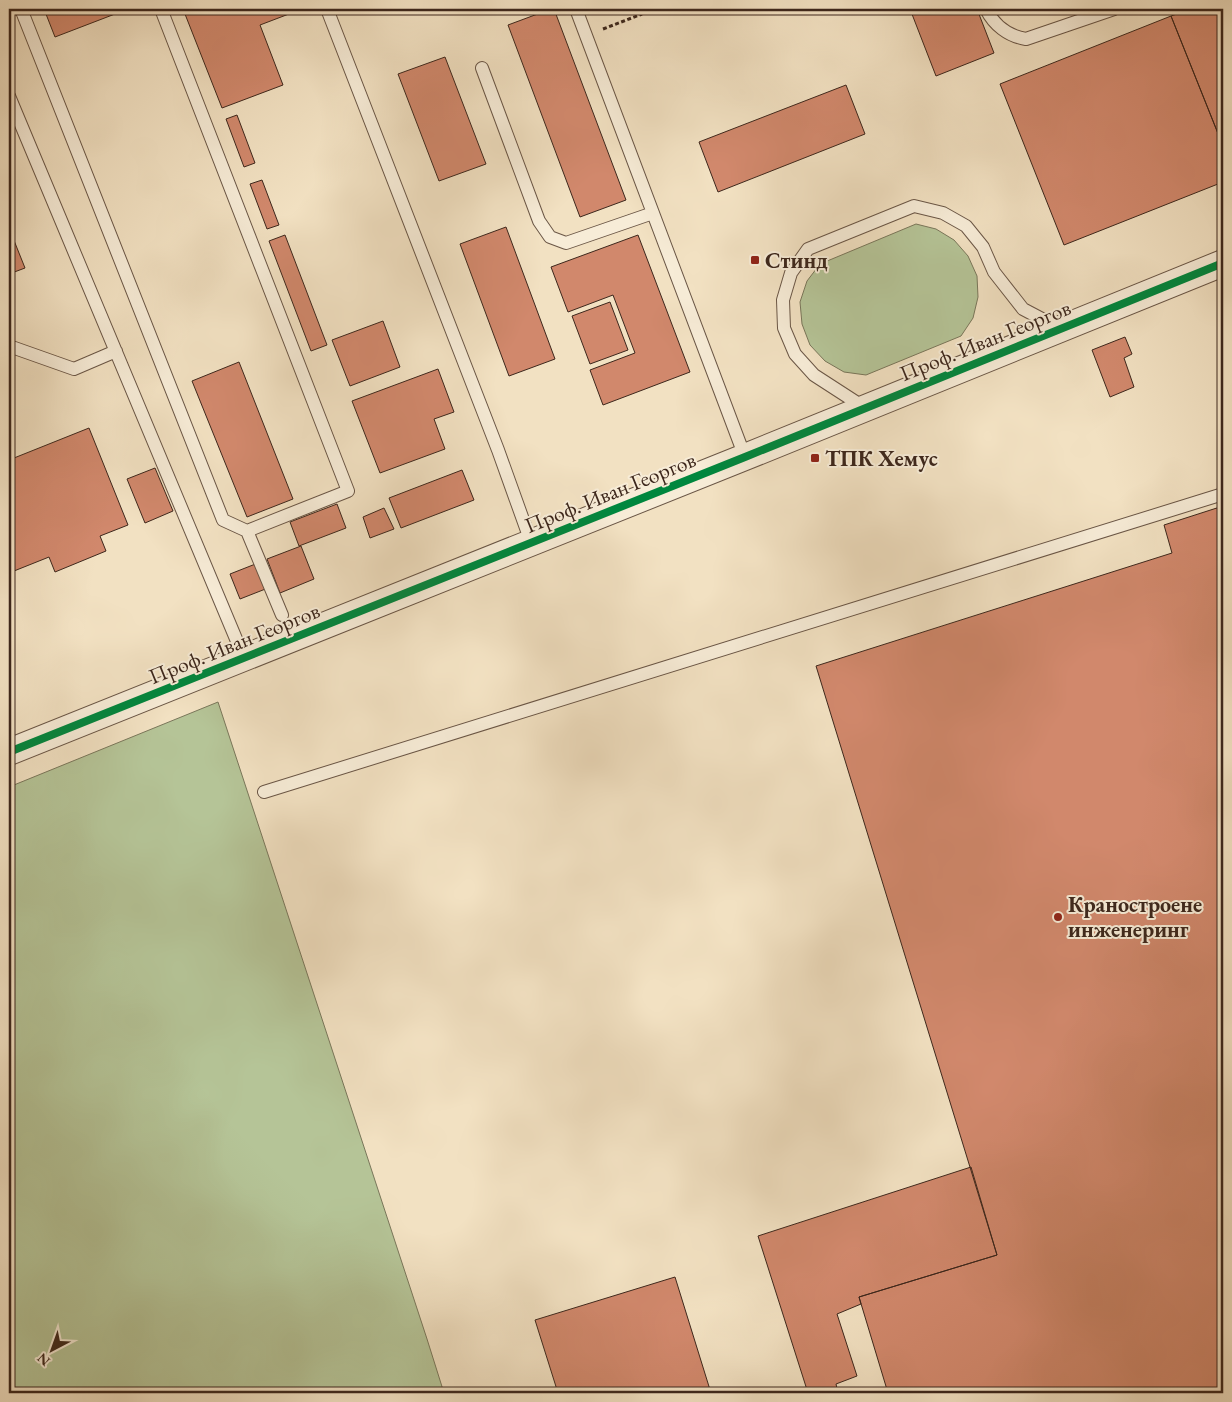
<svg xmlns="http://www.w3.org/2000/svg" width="1232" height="1402" font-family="'EB Garamond',serif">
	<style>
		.green { fill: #b5c497; stroke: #79765a }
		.building { fill: #d1886c; stroke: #3d271c }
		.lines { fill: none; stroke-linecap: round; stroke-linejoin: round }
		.service-casing { stroke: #6a5646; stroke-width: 14 }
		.minor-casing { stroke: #6a5646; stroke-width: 28 }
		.path { stroke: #3d271c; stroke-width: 3; stroke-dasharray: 4 2.5; stroke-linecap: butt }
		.service { stroke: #f7ecd7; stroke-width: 12 }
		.minor { stroke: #f7ecd7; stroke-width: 26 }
		.cycleway-casing { stroke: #f7ecd7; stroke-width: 11 }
		.cycleway { stroke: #00873e; stroke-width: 8 }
		.poi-dot { fill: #8f2418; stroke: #f7ecd7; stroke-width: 2 }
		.labels { text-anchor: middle; stroke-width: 4; stroke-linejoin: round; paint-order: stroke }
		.poi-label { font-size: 22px; font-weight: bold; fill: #3d271c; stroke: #f7ecd7; text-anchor: start }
		.street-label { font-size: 22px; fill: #3d271c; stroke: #f7ecd7 }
	</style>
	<rect width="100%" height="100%" fill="#f2e1c2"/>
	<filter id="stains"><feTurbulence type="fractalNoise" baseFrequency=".004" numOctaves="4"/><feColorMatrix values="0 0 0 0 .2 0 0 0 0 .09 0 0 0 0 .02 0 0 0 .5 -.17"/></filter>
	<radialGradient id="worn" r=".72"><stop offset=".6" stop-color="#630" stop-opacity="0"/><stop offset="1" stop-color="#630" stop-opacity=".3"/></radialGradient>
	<!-- green -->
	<path class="green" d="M916,224L936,229L954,240L968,256L977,276L978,297L973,318L961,336L866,375L844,372L825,361L810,345L802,324L800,302L807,281L820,264Z
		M218,702L427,1339L444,1393H9V787Z"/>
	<!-- building -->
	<path class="building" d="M44,9H128L55,37Z
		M183,9H302L260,25L283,85L222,108Z
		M551,9H554L626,200L580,217L508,25Z
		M910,9H977L994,53L936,76Z
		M1191,9H1223V146L1171,16Z
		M1171,16L1223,146V182L1064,245L1000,84Z
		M445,57L486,164L439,181L398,74Z
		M846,85L865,134L718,192L699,142Z
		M237,115L255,163L244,167L226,119Z
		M262,180L279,225L267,229L250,184Z
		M506,227L555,359L509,376L460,244Z
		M9,228L25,268L9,274Z
		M285,235L327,345L311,351L269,241Z
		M638,235L690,372L603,405L590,370L635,353L613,295L568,312L551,267Z
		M610,302L628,350L590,364L572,316Z
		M383,321L400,367L350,386L332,340Z
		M1125,337L1132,354L1124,358L1134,387L1110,397L1092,350Z
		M239,362L293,499L247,517L192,381Z
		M438,369L454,412L434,419L445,449L380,473L352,401Z
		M89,428L128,525L100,536L106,551L55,572L49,557L9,573V460Z
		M155,468L173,511L145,523L127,479Z
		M462,470L474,500L401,528L389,498Z
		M337,504L346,528L299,546L290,522Z
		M1223,506V638L1222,639L1223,644V1393H888L859,1297L997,1255L816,666L1172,553L1164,525Z
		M384,508L394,529L370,538L363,517Z
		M301,546L314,579L280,593L267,559Z
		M258,563L268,588L240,599L230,574Z
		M971,1167L997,1255L859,1297L861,1304L837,1314L857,1376L836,1384L838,1393H808L758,1236Z
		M675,1277L711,1393H558L535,1320Z"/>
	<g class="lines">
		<defs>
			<path id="service" d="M21,9L223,520L247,531L348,491L161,9
				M327,9L498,450L531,542
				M576,9L745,457
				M986,9C994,25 1008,36 1026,39L1114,9
				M482,68L539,221L550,237L566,243L653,213
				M9,96L244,658
				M9,346L74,369L116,351
				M865,408L814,375L795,354L784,328L783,300L791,273L808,249L914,206L943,213L966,226L983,247L994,272L1023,309L1061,329
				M247,531L282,615
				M264,792L1223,494"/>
			<path id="minor" d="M9,752L745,457L1223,263"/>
		</defs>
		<!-- service casing -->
		<use href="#service" class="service-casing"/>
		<!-- minor casing -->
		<use href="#minor" class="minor-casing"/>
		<!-- path -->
		<path class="path" d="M603,29L642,14"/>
		<!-- service -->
		<use href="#service" class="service"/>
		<!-- minor -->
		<use href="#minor" class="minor"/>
		<defs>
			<path id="cycleway" d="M9,752L745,457L1223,263"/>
		</defs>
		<!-- cycleway casing -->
		<use href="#cycleway" class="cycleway-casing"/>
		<!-- cycleway -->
		<use href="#cycleway" class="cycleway"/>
	</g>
	<!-- markers -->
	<g class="poi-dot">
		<rect x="750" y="255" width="10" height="10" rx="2.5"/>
		<rect x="810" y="453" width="10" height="10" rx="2.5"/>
		<circle cx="1058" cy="917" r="5"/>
	</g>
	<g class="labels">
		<!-- poi labels -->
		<g class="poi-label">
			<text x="765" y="268">Стинд</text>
			<text x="825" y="466">ТПК Хемус</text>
			<text x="1068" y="912">Краностроене<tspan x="1068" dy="25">инженеринг</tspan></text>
		</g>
		<!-- street labels -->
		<g class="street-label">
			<text transform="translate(985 340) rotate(-22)" y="8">Проф. Иван Георгов</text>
			<text transform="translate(610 492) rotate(-22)" y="8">Проф. Иван Георгов</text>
			<text transform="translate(234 643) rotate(-22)" y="8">Проф. Иван Георгов</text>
		</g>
	</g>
	<!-- margin -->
	<rect width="1232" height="1402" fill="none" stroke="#f2e1c2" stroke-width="30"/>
	<rect x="10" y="10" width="1212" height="1382" fill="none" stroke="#3d271c" stroke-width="2.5"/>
	<rect x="15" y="15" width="1202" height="1372" fill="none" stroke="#3d271c"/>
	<!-- north arrow -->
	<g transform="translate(52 1350) rotate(221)" stroke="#f7ecd7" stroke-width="4" paint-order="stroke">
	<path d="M0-4L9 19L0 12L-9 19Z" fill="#3d271c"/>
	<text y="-8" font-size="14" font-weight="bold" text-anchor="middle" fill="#3d271c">N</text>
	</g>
	<rect width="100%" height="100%" filter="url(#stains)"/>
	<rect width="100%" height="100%" fill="url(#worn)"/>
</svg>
